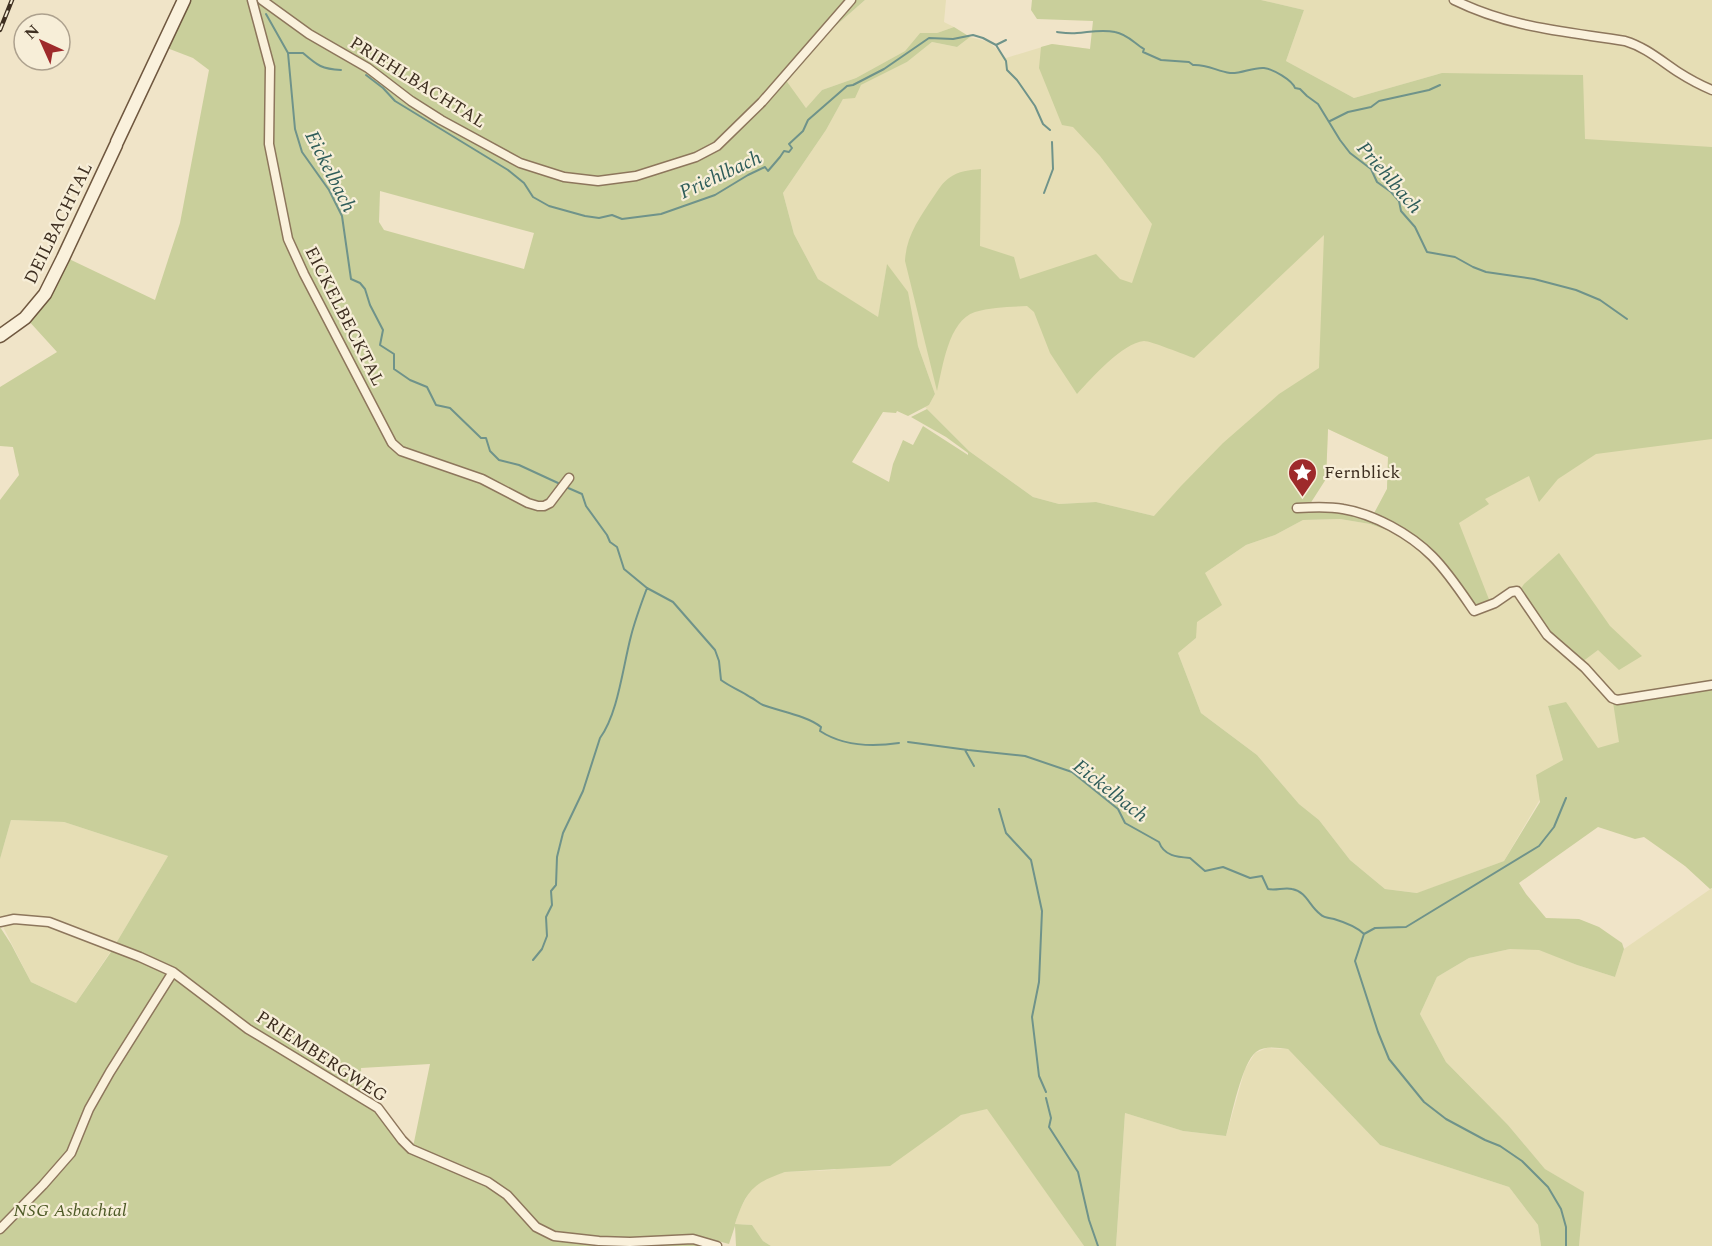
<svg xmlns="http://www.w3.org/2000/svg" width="1712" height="1246" font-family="Spectral,serif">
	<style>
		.farmland { fill: #e6deb5 }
		.green { fill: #c9cf9b; fill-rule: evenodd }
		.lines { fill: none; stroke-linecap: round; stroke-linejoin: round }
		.stream { stroke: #6f938a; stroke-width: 2 }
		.street-casing { stroke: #8d765c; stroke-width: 11 }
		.secondary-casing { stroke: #6f573f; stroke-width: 15 }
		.street { stroke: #faf1dc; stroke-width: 8 }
		.secondary { stroke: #faf1dc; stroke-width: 12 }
		.rail-casing { stroke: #3d2e20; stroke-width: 4.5 }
		.rail { stroke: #f7eed8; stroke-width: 2; stroke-dasharray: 7; stroke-linecap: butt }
		.labels { text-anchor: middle; stroke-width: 4.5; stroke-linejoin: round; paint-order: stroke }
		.street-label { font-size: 18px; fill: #3d2e20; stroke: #f7eed8 }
		.poi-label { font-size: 18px; fill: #3d2e20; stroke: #f7eed8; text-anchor: start }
		.park-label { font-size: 18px; font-style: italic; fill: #4d5a26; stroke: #f7eed8 }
		.water-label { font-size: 20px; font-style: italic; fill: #2f5d5a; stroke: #f7eed8 }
	</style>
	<rect width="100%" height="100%" fill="#f0e4c8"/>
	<!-- farmland -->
	<path class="farmland" d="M865,0H946L944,22L954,27L937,33H920L905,51L856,78L822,90L806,108L784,80L824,36Z
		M1261,0H1712V853L1685,866L1558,704L1548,706L1563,760L1504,861L1418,893L1385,889L1350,860L1319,820L1299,804L1257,755L1201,713L1178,653L1196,638V622L1205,573L1246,545L1275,535L1303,520L1340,519L1370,524L1401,535L1372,518L1387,489L1388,457L1328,429L1326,479L1296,508L1230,525L1205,501L1154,516L1096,502L1059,504L1033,497L969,451L925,407L929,405L935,394L918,346L887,265L878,318L818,279L794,234L783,193L826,130L843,99L861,85L907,62L932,42L957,47L970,37L989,42L1006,58L1052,44L1090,49L1292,127L1442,73L1354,98L1286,61L1304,10Z
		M11,820L64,822L168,856L115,945L76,1003L31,982L0,921V859Z
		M1712,888V1246H1579L1583,1192L1545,1169L1508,1125L1446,1062L1420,1014L1437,977L1469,958L1510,949H1539L1577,965L1615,977L1624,949Z
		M1267,1048L1288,1049L1380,1145L1509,1187L1538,1225L1541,1246H1116L1125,1113L1183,1131L1226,1136L1245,1069L1255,1053Z
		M987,1108L1084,1246H771L763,1241L752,1225L735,1224L739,1211L752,1187L769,1177L785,1172L834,1170L940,1129L961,1115Z"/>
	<!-- green -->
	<path class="green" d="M190,0H865L824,36L785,79L806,108L822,90L856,78L905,51L920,33H937L954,27L970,37L957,47L932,42L907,62L861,85L855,98L843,99L826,130L783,193L794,234L818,279L878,317L887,264L908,292L918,346L935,394L929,405L908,416L897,411L896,413L883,412L852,462L889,482L893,464L903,440L913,445L923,426L968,455V453L946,437L911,417L927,409L969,451L1033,497L1059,504L1096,502L1154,516L1181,486L1223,443L1279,394L1319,368L1324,235L1194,358C1185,355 1151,341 1144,341C1122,343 1092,378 1077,394L1050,353L1034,312L1027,306C1010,307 991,307 975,312C948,321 943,367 937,391L905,261C906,236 920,217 934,196C938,190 943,182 949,178C958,171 970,170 981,169L980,246L1014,257L1020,279L1096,254L1120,279L1132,283L1152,224L1100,156L1073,127L1062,125L1039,68L1041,47L1052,44L1090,49L1093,21L1037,19L1031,10L1032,0H1261L1304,10L1286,61L1354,98L1442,73L1583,75L1585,139L1712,147V439L1596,454L1558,479L1539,502L1529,476L1485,499L1489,504L1459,523L1490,602L1473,605L1449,573L1401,535L1370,524L1340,519L1303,520L1275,535L1246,545L1205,573L1222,605L1197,622L1196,638L1178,653L1201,713L1257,755L1299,804L1319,820L1350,860L1385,889L1417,893L1504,861L1540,802L1536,775L1563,760L1548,706L1566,702L1598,748L1619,742L1613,702L1712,687V888L1710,889L1685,866L1644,837L1635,839L1598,827L1519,883L1526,894L1546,918L1579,919L1599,927L1622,943L1624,949L1615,977L1577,965L1539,950L1510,949L1469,958L1437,977L1420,1014L1446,1062L1508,1125L1545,1169L1584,1192L1579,1246H1541L1538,1225L1509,1187L1380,1145L1288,1049C1278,1048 1265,1045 1256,1052C1242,1062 1231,1118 1226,1136L1183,1131L1125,1113L1116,1246H1084L987,1109L961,1115L890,1166L785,1172C753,1183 746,1191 735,1224L752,1225L763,1241L771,1246H736L735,1226L729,1244L703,1237L700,1246H0V927L11,944L31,982L76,1003L113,949L175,975L225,1016L377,1109L413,1147L430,1064L361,1068L362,1091L343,1086L262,1036L189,980L115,945L168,856L64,822L11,820L0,859V500L19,475L13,447L0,446V387L57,352L27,319L67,258L155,300L180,223L209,70L193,58L167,48ZM380,191L534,233L524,269L384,230L379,222ZM1328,429L1388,457L1387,489L1372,517L1310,504L1326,479Z
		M1559,553L1610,626L1642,656L1619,670L1598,650L1582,662L1549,633L1520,590L1524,584Z"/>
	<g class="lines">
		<!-- stream -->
		<path class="stream" d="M266,14L288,53L295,129L302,152L329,190L342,216L351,279L360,283L365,289L370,305L383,330L380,345L394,354V369L410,380L427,387L436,405L450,408L481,438H486L490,451L499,460L519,465L558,483
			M1057,32C1064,33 1070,34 1077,33C1090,32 1102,29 1115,32C1127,34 1134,43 1144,49L1143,52L1161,60L1189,62L1193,65C1206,64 1217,71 1230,73C1241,74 1253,67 1264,68C1273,69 1292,80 1295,88L1300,89L1307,96L1318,104L1340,140L1350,153L1371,169L1377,182L1391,192L1399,201L1401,211L1415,227L1427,252L1455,257L1473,267L1486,272L1534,279L1576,290L1600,300L1627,319
			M996,45L1006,61L1007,70L1017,80L1035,106L1043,124L1050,130
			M289,53H303C318,66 322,69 341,70
			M366,75L383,88L395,101L508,170L524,183L533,197L549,206L585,216L599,218L612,215L622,219L661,214L715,195L748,175L765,167L768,171L780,157L784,151L789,152L792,148L789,144L803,131L808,120L847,86L853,85L884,69L929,38L953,39L973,35L983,38L996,45L1006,40
			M1330,121L1348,112L1371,107L1379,101L1429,90L1440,85
			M1044,193L1053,169L1052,142
			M566,487L582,494L586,506L607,535L610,542L617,547L624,569L647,588L673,602L715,650L719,661L721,680C732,688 740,690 750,697C755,699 758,703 763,705C779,711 808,716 821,727L820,731C843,746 873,747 899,743
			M908,742L968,750L1025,756L1072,772L1118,809L1125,823L1159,842C1164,856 1177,857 1190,858L1205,871L1223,867L1250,878L1262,876L1268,889C1276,891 1284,887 1292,889C1307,892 1309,906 1320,914C1324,918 1328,918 1334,919C1344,922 1356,926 1364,934L1375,928L1406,927L1539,846L1554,827L1566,798
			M965,750L974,766
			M999,809L1006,833L1031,860L1042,911L1039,982L1032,1017L1039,1076L1046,1092
			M1364,934L1355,961L1378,1032L1389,1059L1424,1102L1446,1119L1485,1140L1500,1146L1522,1161L1548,1187L1561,1209L1566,1227V1246
			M533,960L542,949L547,936L546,917L552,905L551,891L556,885L557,857L563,833L583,791L600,738C618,714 623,666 631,636C635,620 641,604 647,588
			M1046,1098L1051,1118L1049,1127L1078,1172L1089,1220L1098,1246"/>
		<defs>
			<path id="street" d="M252,0L270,67L269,144L288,239L304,274L392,443L401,451L482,479L528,503L538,506H544L550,503L569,478
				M262,0L309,34L368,68L411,101L441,120L520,163L564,177L598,181L636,176L696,157L717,146L762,102L851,0
				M1454,0C1511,28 1563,31 1625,41C1645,47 1660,60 1678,72C1689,79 1700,85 1712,90
				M1297,508C1312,507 1328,506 1343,509C1374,514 1410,534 1432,556C1448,572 1461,592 1474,611L1495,603L1511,592L1517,591L1547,635L1585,668L1612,698L1617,700L1712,685
				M0,922L14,919L49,922L140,957L173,972L248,1029L378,1108L402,1140L411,1149L488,1182L507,1195L536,1227L554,1236L599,1241L630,1242L693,1239L717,1246
				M0,1229L43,1185L71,1153L89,1109L110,1072L173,972"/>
			<path id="secondary" d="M117,142L184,0
				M0,336L25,318L45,294L63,258L116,145"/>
		</defs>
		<!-- street casing -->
		<use href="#street" class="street-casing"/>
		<!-- secondary casing -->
		<use href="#secondary" class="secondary-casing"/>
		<!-- street -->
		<use href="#street" class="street"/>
		<!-- secondary -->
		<use href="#secondary" class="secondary"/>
		<defs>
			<path id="rail" d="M0,30L12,0"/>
		</defs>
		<!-- rail casing -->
		<use href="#rail" class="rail-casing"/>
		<!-- rail -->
		<use href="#rail" class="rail"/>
	</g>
	<!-- icons -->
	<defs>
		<symbol id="sight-pin" viewBox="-11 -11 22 30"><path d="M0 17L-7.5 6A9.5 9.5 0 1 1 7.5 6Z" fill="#9e2a2b" stroke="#f7eed8"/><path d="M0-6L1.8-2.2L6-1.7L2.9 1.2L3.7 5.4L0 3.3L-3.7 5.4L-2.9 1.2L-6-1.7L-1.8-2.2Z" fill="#fff"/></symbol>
	</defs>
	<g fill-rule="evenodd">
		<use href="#sight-pin" x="1286" y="456" width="33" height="45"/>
	</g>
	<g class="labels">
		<!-- street labels -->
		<g class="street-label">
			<text transform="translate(418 82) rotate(32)" y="6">PRIEHLBACHTAL</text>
			<text transform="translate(58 223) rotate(-64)" y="6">DEILBACHTAL</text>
			<text transform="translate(345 316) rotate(63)" y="6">EICKELBECKTAL</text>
			<text transform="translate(322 1056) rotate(33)" y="6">PRIEMBERGWEG</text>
		</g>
		<!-- poi labels -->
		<g class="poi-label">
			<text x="1324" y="478">Fernblick</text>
		</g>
		<!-- park labels -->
		<g class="park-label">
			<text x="70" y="1216">NSG Asbachtal</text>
		</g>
		<!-- water labels -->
		<g class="water-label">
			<text transform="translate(331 171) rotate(63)" y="7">Eickelbach</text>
			<text transform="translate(720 174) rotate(-25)" y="7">Priehlbach</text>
			<text transform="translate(1390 177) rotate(49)" y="7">Priehlbach</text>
			<text transform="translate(1111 790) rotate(38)" y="7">Eickelbach</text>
		</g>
	</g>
	<!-- north arrow -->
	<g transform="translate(42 42) rotate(315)"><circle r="28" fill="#f7eed8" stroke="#ada18e" stroke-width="1.5"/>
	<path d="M0-4.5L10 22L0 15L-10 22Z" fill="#9e2a2b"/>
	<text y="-9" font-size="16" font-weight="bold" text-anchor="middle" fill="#3d2e20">N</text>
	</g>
</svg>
